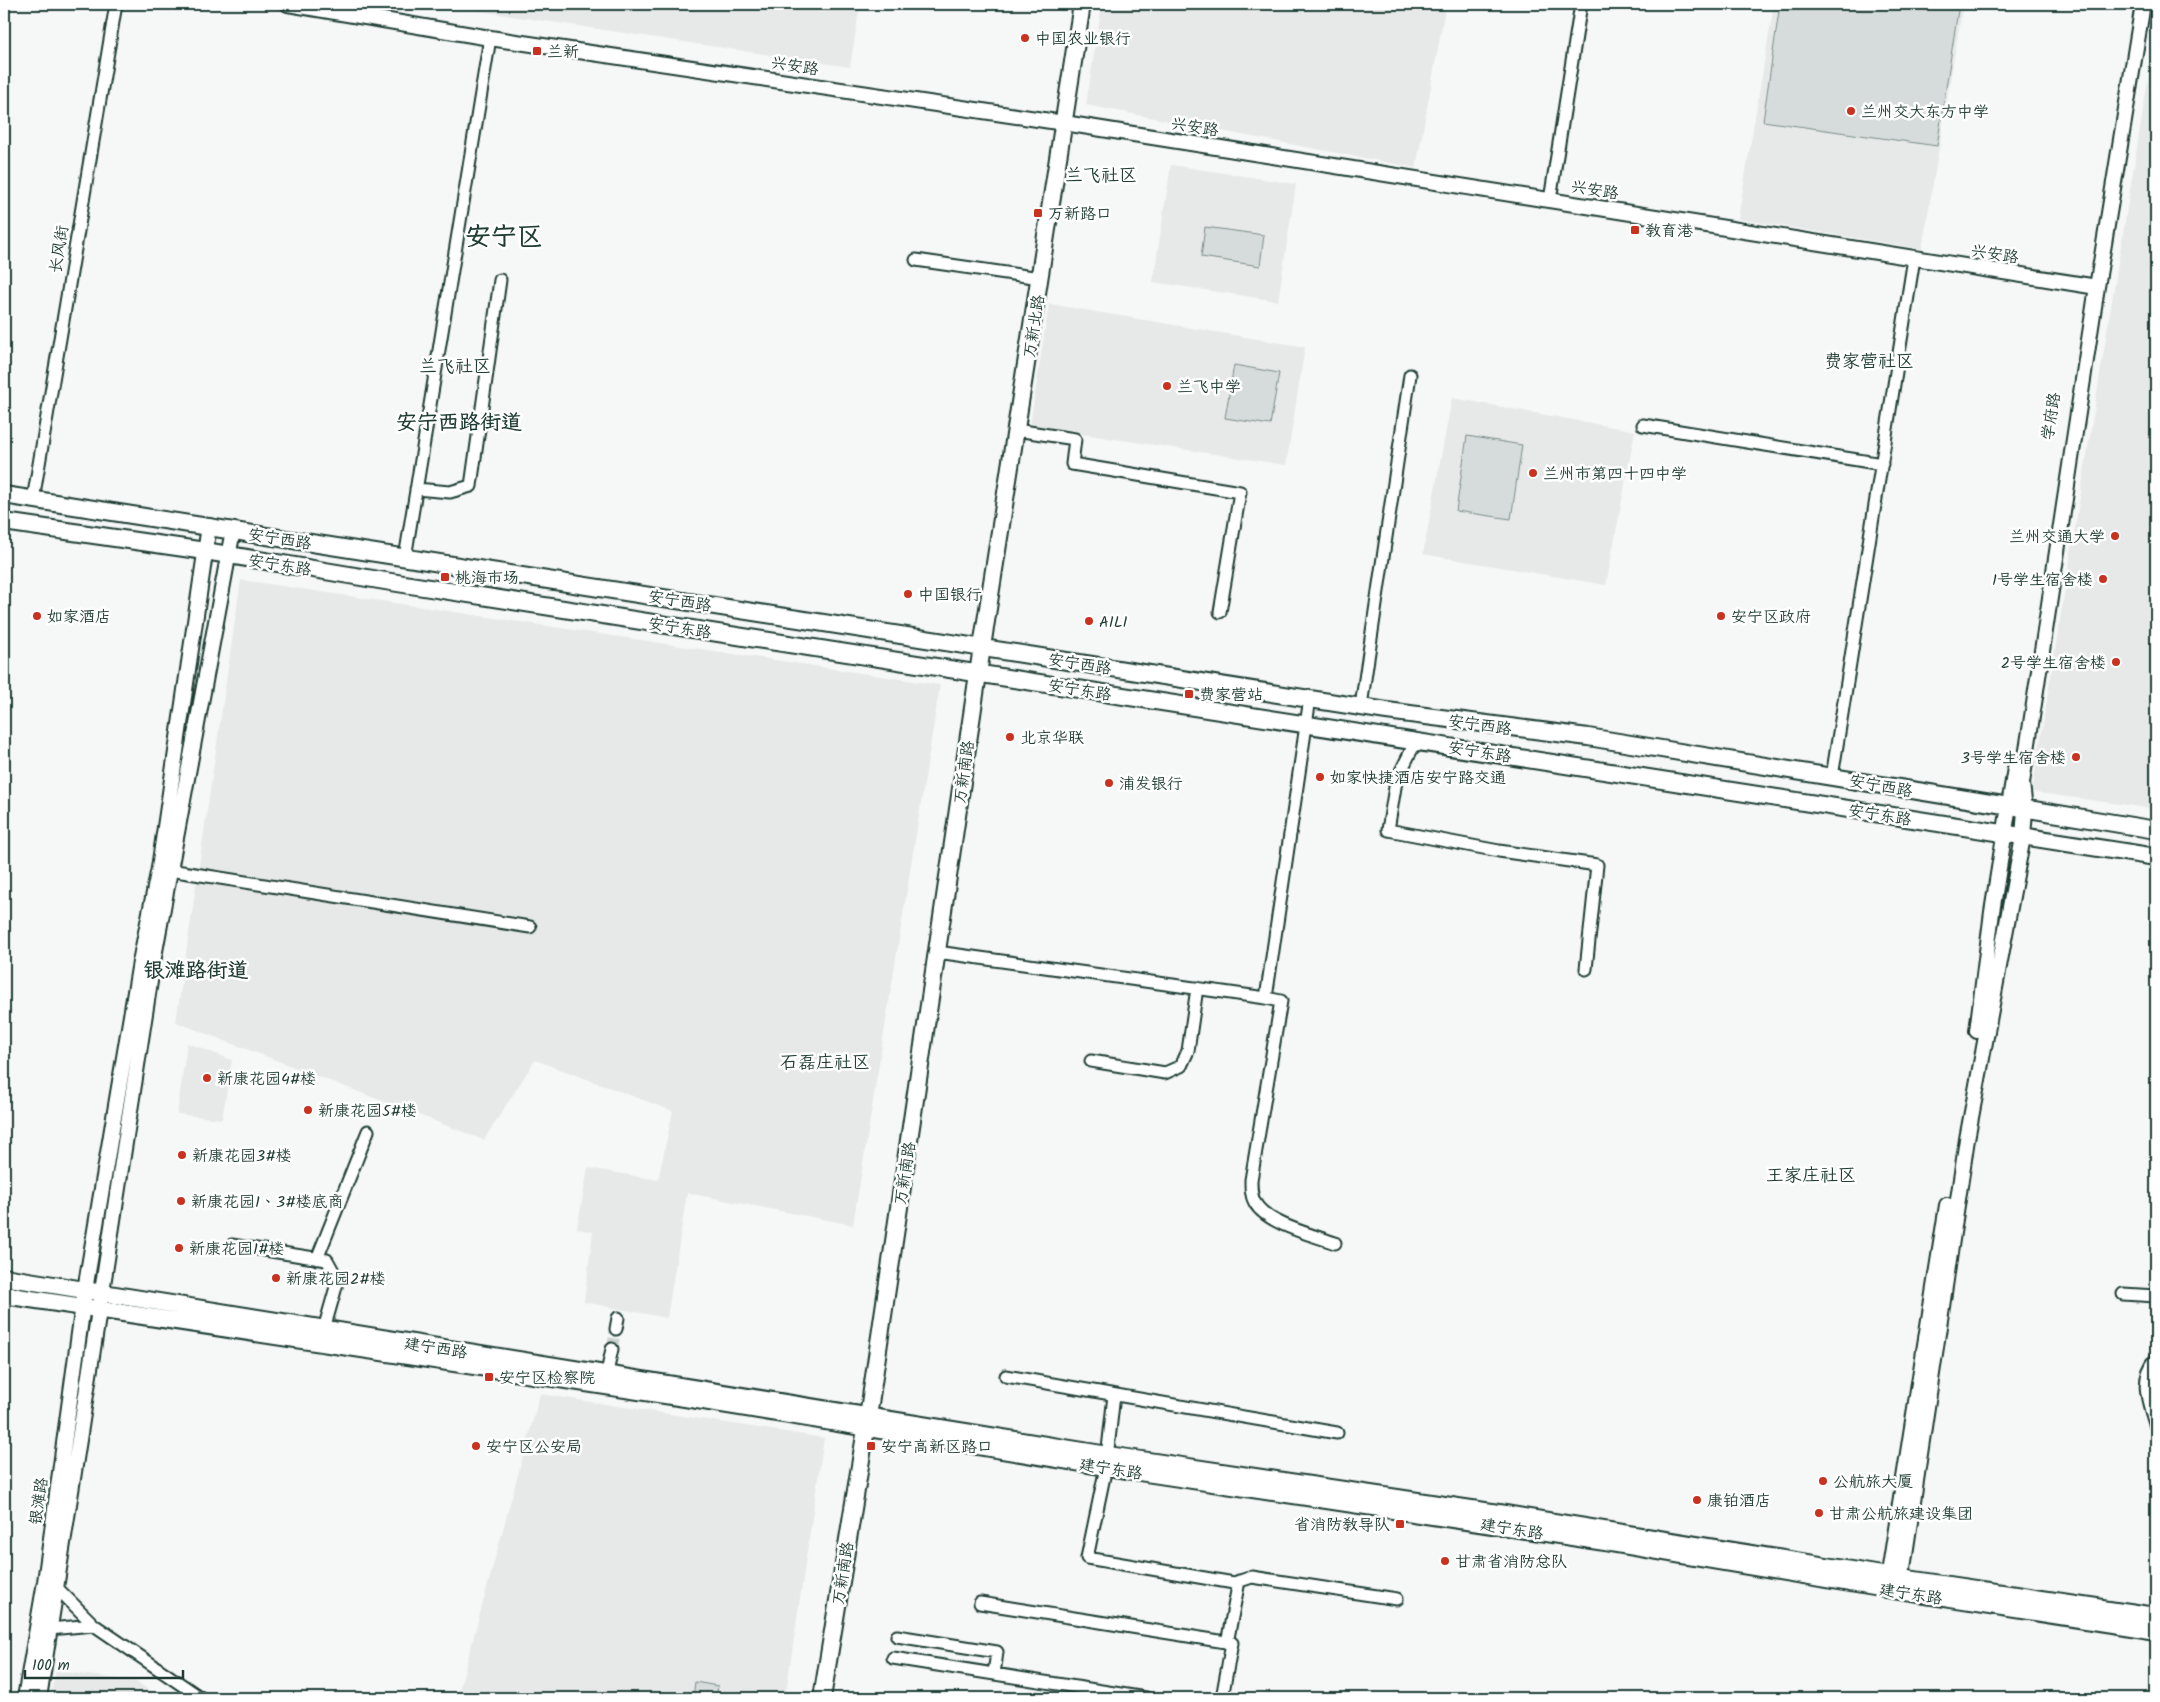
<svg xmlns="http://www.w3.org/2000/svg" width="2160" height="1702" font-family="Kalam,'LXGW WenKai TC',sans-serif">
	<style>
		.built { fill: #e6e9e8 }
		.grass { fill: #d6dcdb; stroke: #7a8c88 }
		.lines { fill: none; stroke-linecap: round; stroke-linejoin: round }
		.minor-tunnel { stroke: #cbd2d0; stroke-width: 11; stroke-dasharray: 11 5.5; stroke-linecap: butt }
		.minor-casing { stroke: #1f3d34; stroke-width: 15 }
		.tertiary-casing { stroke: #1f3d34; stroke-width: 18 }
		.secondary-casing { stroke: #1f3d34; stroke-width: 20 }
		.minor { stroke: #fff; stroke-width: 11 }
		.tertiary { stroke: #fff; stroke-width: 14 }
		.secondary { stroke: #fff; stroke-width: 16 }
		.poi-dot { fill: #c8321e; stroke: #fff; stroke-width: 2 }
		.labels { text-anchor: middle; stroke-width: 5; stroke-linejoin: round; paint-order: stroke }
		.poi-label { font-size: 16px; fill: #1f3d34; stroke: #fff; text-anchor: start }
		.street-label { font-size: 16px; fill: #1f3d34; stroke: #fff }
		.neighbourhood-label { font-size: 18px; fill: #1f3d34; stroke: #fff }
		.district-label { font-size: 21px; font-weight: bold; fill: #1f3d34; stroke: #fff }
		.town-label { font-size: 26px; font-weight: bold; fill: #1f3d34; stroke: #fff }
	</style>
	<rect width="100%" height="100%" fill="#f6f7f7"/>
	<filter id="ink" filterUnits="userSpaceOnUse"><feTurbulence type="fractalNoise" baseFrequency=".02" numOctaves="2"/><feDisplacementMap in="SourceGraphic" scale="10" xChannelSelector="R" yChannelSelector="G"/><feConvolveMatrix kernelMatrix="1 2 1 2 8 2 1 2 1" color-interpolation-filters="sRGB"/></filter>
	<g filter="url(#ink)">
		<!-- built -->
		<path class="built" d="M433,4H860L850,67Z
			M1102,4H1446L1416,168L1086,105Z
			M1774,4H1963L1922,249L1738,219Z
			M2156,31V809L2032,792Z
			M1171,165L1296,184L1278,301L1153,282Z
			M1049,304L1305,347L1286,465L1030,426Z
			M1452,398L1635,431L1606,585L1423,554Z
			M241,580L940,685L853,1225L687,1193L667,1318L584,1302L593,1232L577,1229L588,1168L658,1180L673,1111L535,1060L484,1140L176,1022Z
			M187,1043L232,1060L222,1119L177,1114Z
			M540,1394L824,1438L785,1698H457Z
			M56,1671L135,1681L161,1698H50Z"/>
		<!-- grass -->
		<path class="grass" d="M1780,4H1959L1937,146L1763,121Z
			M1205,227L1264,235L1260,266L1201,257Z
			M1234,365L1279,373L1270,425L1225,418Z
			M1467,436L1522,445L1511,519L1456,511Z
			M695,1682L718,1686L716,1698H693Z"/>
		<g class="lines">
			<!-- minor-tunnel -->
			<path class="minor-tunnel" d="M612,1349L616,1329"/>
			<defs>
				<path id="minor" d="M1550,200L1581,4
					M916,260L1040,278
					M1643,425L1882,464
					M1016,430L1075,439L1072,464L1240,492L1220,612
					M416,489L450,492L471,486L500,280
					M33,500L116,4
					M405,558L490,38
					M1361,706L1410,375
					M1416,741L1396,781L1388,830L1499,851L1597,865L1586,969
					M1832,777L1914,258
					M163,869L530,927
					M937,952L1266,998L1310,698
					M1266,998L1281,1001L1251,1180C1251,1189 1251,1196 1255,1203C1267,1224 1313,1235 1335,1243
					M1091,1061L1165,1073L1181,1066L1188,1051L1197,988
					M232,1245L327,1260L338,1280L324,1329
					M317,1259L368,1131
					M2123,1294L2156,1296
					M616,1329L618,1318
					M2156,1359C2138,1380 2149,1404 2156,1427
					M607,1373L612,1349
					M1006,1376L1337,1433
					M1114,1395L1106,1467L1087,1558L1234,1583L1252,1577L1397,1599
					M56,1587L94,1625L201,1698
					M980,1603L1232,1643L1222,1698
					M49,1629L94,1625
					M897,1636L997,1652L994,1674
					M1227,1643L1239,1581
					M893,1658L1146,1698"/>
				<path id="tertiary" d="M288,4L490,38L1064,123L2097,287
					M1977,1031L1992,912L2015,768
					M1887,1586L1947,1205
					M1900,1588L1967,1139L2023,837L2025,810L2022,783L2097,287L2143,4
					M25,1698L45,1582L85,1290L140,962L159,868L209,526
					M39,1698L153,962L233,530"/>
				<path id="secondary" d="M4,495L1387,711L1588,737L2156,830
					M4,522L205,551L391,582L2156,857
					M4,1277L1108,1455L1505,1514L1888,1576L2156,1616
					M4,1295L685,1398L1106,1467L1605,1542L1886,1589L2156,1631
					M822,1698L868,1417L982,647L1082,4"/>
			</defs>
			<!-- minor casing -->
			<use href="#minor" class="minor-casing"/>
			<!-- tertiary casing -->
			<use href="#tertiary" class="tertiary-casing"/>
			<!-- secondary casing -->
			<use href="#secondary" class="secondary-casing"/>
			<!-- minor -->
			<use href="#minor" class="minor"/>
			<!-- tertiary -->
			<use href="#tertiary" class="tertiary"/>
			<!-- secondary -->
			<use href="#secondary" class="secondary"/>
		</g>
	</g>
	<!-- markers -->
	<g class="poi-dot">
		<circle cx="1025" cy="38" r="5"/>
		<rect x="532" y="46" width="10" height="10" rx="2.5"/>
		<circle cx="1851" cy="111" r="5"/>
		<rect x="1033" y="208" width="10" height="10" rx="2.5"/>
		<rect x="1630" y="225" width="10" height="10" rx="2.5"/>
		<circle cx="1167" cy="386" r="5"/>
		<circle cx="1533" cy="473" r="5"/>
		<circle cx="2115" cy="536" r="5"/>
		<rect x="440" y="572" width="10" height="10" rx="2.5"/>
		<circle cx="2103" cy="579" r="5"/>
		<circle cx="908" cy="594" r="5"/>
		<circle cx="37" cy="616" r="5"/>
		<circle cx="1721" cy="616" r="5"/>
		<circle cx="1089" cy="621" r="5"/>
		<circle cx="2116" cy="662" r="5"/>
		<rect x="1184" y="689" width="10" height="10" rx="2.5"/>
		<circle cx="1010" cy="737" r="5"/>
		<circle cx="2076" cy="757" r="5"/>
		<circle cx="1320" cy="777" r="5"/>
		<circle cx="1109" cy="783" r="5"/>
		<circle cx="207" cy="1078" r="5"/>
		<circle cx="308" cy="1110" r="5"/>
		<circle cx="182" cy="1155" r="5"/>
		<circle cx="181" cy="1201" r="5"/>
		<circle cx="179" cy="1248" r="5"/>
		<circle cx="276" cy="1278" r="5"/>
		<rect x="484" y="1372" width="10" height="10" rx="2.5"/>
		<circle cx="476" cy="1446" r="5"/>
		<rect x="866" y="1441" width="10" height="10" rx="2.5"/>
		<circle cx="1823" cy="1481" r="5"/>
		<circle cx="1697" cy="1500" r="5"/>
		<circle cx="1819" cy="1513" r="5"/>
		<rect x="1395" y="1519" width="10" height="10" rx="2.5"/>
		<circle cx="1445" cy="1561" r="5"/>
	</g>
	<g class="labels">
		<!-- poi labels -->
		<g class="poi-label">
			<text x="1035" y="44">中国农业银行</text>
			<text x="547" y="57">兰新</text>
			<text x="1861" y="117">兰州交大东方中学</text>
			<text x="1048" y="219">万新路口</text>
			<text x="1645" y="236">教育港</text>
			<text x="1177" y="392">兰飞中学</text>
			<text x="1543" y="479">兰州市第四十四中学</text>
			<text x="2105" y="542" text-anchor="end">兰州交通大学</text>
			<text x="455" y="583">桃海市场</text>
			<text x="2093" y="585" text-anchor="end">1号学生宿舍楼</text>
			<text x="918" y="600">中国银行</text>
			<text x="47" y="622">如家酒店</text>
			<text x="1731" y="622">安宁区政府</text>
			<text x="1099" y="627">AILI</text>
			<text x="2106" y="668" text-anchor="end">2号学生宿舍楼</text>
			<text x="1199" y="700">费家营站</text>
			<text x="1020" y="743">北京华联</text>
			<text x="2066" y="763" text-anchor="end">3号学生宿舍楼</text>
			<text x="1330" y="783">如家快捷酒店安宁路交通</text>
			<text x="1119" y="789">浦发银行</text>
			<text x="217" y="1084">新康花园4#楼</text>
			<text x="318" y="1116">新康花园5#楼</text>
			<text x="192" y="1161">新康花园3#楼</text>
			<text x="191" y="1207">新康花园1、3#楼底商</text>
			<text x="189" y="1254">新康花园1#楼</text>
			<text x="286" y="1284">新康花园2#楼</text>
			<text x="499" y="1383">安宁区检察院</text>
			<text x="486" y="1452">安宁区公安局</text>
			<text x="881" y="1452">安宁高新区路口</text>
			<text x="1833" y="1487">公航旅大厦</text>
			<text x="1707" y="1506">康铂酒店</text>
			<text x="1829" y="1519">甘肃公航旅建设集团</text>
			<text x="1390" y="1530" text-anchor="end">省消防教导队</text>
			<text x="1455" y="1567">甘肃省消防总队</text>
		</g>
		<!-- street labels -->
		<g class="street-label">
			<text transform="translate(795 65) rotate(9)" y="6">兴安路</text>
			<text transform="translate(1195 126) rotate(9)" y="6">兴安路</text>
			<text transform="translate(1595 189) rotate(9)" y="6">兴安路</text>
			<text transform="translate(58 249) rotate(-81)" y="6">长风街</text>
			<text transform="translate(1995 253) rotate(9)" y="6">兴安路</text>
			<text transform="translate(1033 326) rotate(-81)" y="6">万新北路</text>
			<text transform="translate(2050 416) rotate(-81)" y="6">学府路</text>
			<text transform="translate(280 538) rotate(9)" y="6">安宁西路</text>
			<text transform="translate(280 564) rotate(9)" y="6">安宁东路</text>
			<text transform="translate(680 600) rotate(9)" y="6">安宁西路</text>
			<text transform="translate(680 627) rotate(9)" y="6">安宁东路</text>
			<text transform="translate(1080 663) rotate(9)" y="6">安宁西路</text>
			<text transform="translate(1080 689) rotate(9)" y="6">安宁东路</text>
			<text transform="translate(1480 724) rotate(8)" y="6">安宁西路</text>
			<text transform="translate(1480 751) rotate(9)" y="6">安宁东路</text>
			<text transform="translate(963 772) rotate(-82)" y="6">万新南路</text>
			<text transform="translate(1881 785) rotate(10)" y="6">安宁西路</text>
			<text transform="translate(1880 814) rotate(9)" y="6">安宁东路</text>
			<text transform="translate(904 1173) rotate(-81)" y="6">万新南路</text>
			<text transform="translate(436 1347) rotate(9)" y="6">建宁西路</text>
			<text transform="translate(1111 1468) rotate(9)" y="6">建宁东路</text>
			<text transform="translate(38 1501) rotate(-82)" y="6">银滩路</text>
			<text transform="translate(1512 1528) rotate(9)" y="6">建宁东路</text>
			<text transform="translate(842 1573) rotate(-81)" y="6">万新南路</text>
			<text transform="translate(1911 1593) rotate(9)" y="6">建宁东路</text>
		</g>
		<!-- neighbourhood labels -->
		<g class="neighbourhood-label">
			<text x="1101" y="181">兰飞社区</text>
			<text x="1869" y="367">费家营社区</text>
			<text x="455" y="372">兰飞社区</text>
			<text x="825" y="1068">石磊庄社区</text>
			<text x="1811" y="1181">王家庄社区</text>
		</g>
		<!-- district labels -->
		<g class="district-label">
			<text x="459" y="429">安宁西路街道</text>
			<text x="196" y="977">银滩路街道</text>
		</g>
		<!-- town labels -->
		<g class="town-label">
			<text x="504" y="245">安宁区</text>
		</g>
	</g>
	<!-- margin -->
	<rect width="2160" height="1702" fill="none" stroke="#fff" stroke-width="20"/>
	<rect x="10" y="10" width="2140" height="1682" fill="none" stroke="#1f3d34" stroke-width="2" filter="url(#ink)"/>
	<!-- scale -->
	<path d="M25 1670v8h158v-8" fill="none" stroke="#1f3d34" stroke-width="2.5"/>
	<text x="32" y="1670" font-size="15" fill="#1f3d34" stroke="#ffffff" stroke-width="4" paint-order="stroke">100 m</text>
</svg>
